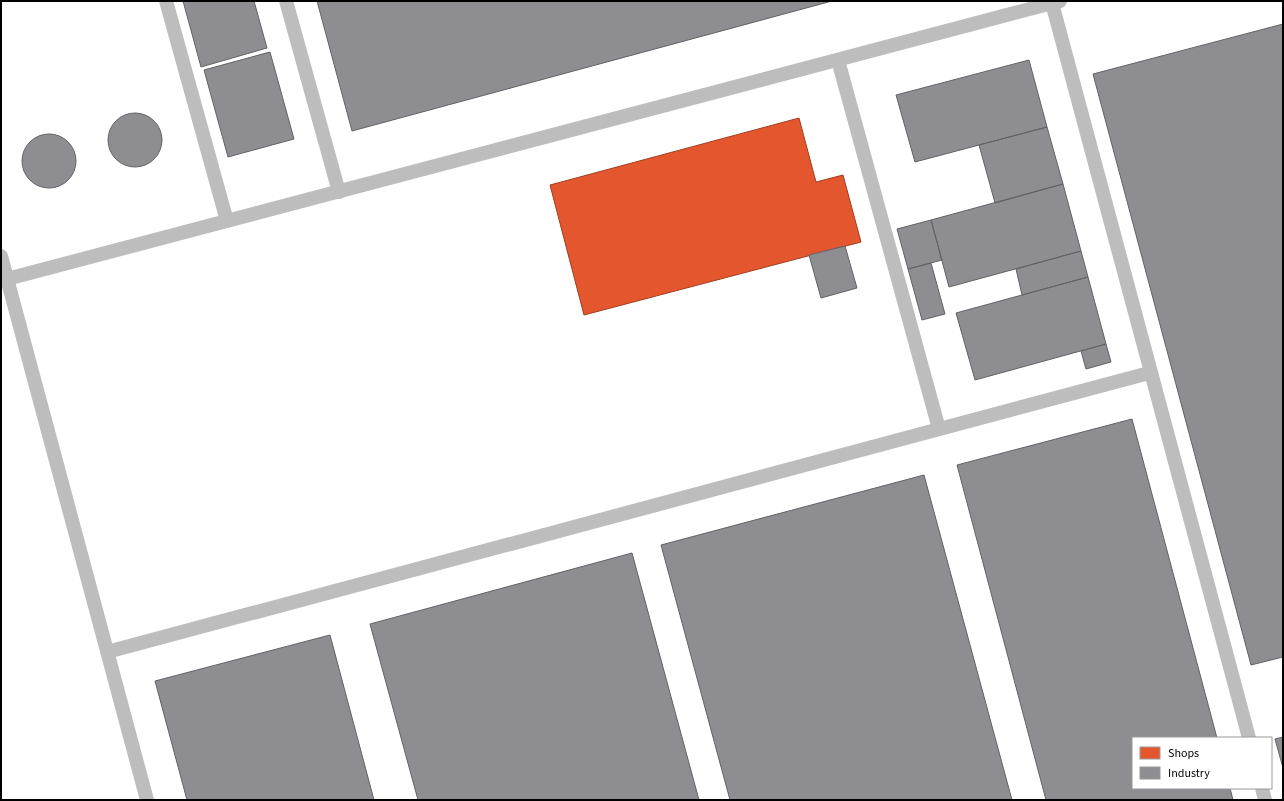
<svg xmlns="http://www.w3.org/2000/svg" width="1284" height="801" font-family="'Source Sans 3',sans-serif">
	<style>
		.shops { fill: #e4572e; stroke: #a03d20 }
		.industry { fill: #8d8d92; stroke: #636366 }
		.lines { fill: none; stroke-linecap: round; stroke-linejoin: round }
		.service { stroke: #bdbdbd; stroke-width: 14 }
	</style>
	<rect width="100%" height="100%" fill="#fff"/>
	<!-- shops -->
	<path class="shops" d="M799,118L816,182L843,175L861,242L584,315L550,185Z"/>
	<!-- industry -->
	<path class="industry" d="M183,1H254L267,48L201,67Z
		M317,1H832L352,131Z
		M1283,24V657L1251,665L1093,74Z
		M270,52L294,139L228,157L204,70Z
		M1029,60L1047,127L915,162L896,95Z
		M108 140a27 27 0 1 1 54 0a27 27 0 1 1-54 0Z
		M1047,127L1063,184L995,203L979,145Z
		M22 161a27 27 0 1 1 54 0a27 27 0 1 1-54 0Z
		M1063,184L1081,251L949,287L931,220Z
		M931,220L942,260L908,269L897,229Z
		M845,246L857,288L821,298L809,255Z
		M1081,251L1088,277L1022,295L1016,269Z
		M931,263L945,314L922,320L908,269Z
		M1088,277L1106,344L975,380L956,313Z
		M1106,344L1111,362L1086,369L1081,351Z
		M1132,419L1217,738H1133V788H1230L1233,800H1046L957,465Z
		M924,475L1012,800H730L661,545Z
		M632,553L699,800H418L370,624Z
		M330,635L374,800H187L155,681Z
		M1283,737V768L1275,739Z"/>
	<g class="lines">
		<!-- service -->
		<path class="service" d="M166,1L227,221
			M286,1L339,192
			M1052,3L1249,738
			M838,60L939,429
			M1,256L147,800
			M7,279L1060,1
			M107,652L1149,373
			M1262,788L1265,800"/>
	</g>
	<!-- border -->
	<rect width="1284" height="801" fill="none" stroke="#000000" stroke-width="4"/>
	<!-- legend -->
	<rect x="1132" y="737" width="140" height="52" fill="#ffffff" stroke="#999999"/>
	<rect x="1140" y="747" width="20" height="12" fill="#e4572e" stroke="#999999"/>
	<text x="1168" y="757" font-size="12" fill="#000000">Shops</text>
	<rect x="1140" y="767" width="20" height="12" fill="#8d8d92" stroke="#999999"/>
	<text x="1168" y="777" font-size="12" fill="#000000">Industry</text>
</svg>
